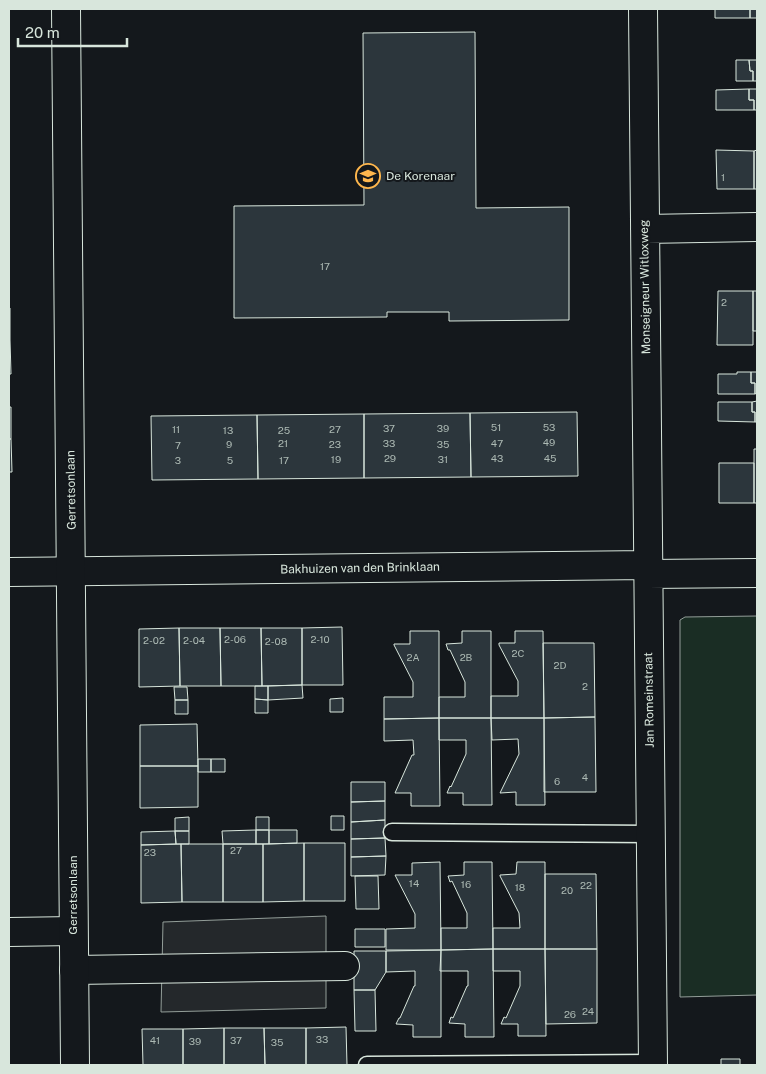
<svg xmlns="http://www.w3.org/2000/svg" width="766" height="1074" font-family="'Public Sans',sans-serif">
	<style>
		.green { fill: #1a2d24; stroke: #939e99 }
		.parking { fill: #24282b; stroke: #939e99 }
		.building { fill: #2c363c; stroke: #d8e6dc }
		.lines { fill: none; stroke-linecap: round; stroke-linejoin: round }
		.lane-casing { stroke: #d8e6dc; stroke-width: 19 }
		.street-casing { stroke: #d8e6dc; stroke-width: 30 }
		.secondary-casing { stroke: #d8e6dc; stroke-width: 30 }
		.lane { stroke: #14181c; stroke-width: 16 }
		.street { stroke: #14181c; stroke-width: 28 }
		.secondary { stroke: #14181c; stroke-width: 28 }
		.labels { text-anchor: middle; stroke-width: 4; stroke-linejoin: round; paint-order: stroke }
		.number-label { font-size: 10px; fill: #adbab4 }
		.poi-label { font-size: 12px; fill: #d8e6dc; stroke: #14181c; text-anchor: start }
		.street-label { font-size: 12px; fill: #d8e6dc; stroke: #14181c }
	</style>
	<rect width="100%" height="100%" fill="#14181c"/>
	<!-- green -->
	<path class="green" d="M757,616V995L680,997V620L685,617Z"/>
	<!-- parking -->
	<path class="parking" d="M326,916V1008L161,1012L163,922Z"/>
	<!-- building -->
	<path class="building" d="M715,9H750V18H715Z
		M750,9H757V18H750Z
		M475,32L476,208L569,207V320L449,321V312H387V317L234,318V206L364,205L363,33Z
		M736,60H749L750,71H753V81H736Z
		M749,60H757V81H753V71H750Z
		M749,89H757V110H754V100H749Z
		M749,89V100H754V110H716V90Z
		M716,150L754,151V189H717Z
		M757,150V189H754V151Z
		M718,291H753V345H717Z
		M753,291H757V331H753Z
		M9,308H10V340H9Z
		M9,340H10L11,374H9Z
		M737,372H751V383H755V394H718V374H737Z
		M751,372H757V393L755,394V383H751Z
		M757,401V422H755V412H752V402Z
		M718,402H752V412H755V422L718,421Z
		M9,407H11V439H9Z
		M577,412L578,476L471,477L470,413Z
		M470,413L471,477L364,478V414Z
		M364,414V478L258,479L257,415Z
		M257,415L258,479L152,480L151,416Z
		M9,439H11L12,472H9Z
		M754,449H757V503H754Z
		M719,463H754V503H719Z
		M342,627L343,685H302V628Z
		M179,628H220L221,686H180Z
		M179,628L180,686L139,687V629Z
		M220,628H261L262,686H221Z
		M261,628H302V685L262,686Z
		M410,631H439V718L384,719V697H413V682L394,645V644H410Z
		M462,631H491V718H439V697H465V682L450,650H448L446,644L462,643Z
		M515,631H543L544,718H491V696H518V681L499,645V643H515Z
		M543,643H594L595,717L544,718Z
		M302,685L303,698L268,700V686Z
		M255,686H268V700L255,699Z
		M174,687H187L188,700H175Z
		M343,698V712H330V699Z
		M255,699L268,700V713H255Z
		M175,700H188V714H175Z
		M595,717L596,792H544V718Z
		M439,718L440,806H411V793H395L412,755H414L413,740L384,741V719Z
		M439,718H491L492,805H463V793H447L450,786L451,787L466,754V740H439Z
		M491,718H544L545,805H516V792L500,793L519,754L518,739L492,740Z
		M197,724L198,766H140V725Z
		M198,759H211V772H198Z
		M211,759H225V772H211Z
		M140,766H198V807L140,808Z
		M351,782H385V801L351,802Z
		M385,801V820L351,822V802Z
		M331,816H344V830H331Z
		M189,817V831H175V818Z
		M256,817H269V830H256Z
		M385,820V838L351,839V822Z
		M256,830H269V844H256Z
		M256,830V844H223L222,831Z
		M269,830H297V843L269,844Z
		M175,831H189V844H176Z
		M175,831L176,844L141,845V832Z
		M385,838L386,856L351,857V839Z
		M304,843H345V901H304Z
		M304,843V901L263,902V844Z
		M181,844H223V902H182Z
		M181,844L182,902L141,903V845Z
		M223,844H263V902H223Z
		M386,856L385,875L351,876V857Z
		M440,862L441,950H386V929L415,928V914L395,875H412V863Z
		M464,862H492L493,949L441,950V928H467V913L452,881L450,882L448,876L464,875Z
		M517,862H545V949H493V928H520L519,913L500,876V875L516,874Z
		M545,874H596L597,949H545Z
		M355,876H378L379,909H356Z
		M355,929H385V947H355Z
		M493,949H545L546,1036H518V1024H501L504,1017L506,1018L520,986V971H493Z
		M493,949L494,1037H465V1024L449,1023L451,1017L453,1018L467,986H468V971H440L441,950Z
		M545,949H597V1023L546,1024Z
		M441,950V1037H413V1025L396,1024L399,1018H400L414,986H415V971L386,972V951Z
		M354,951H386V972L375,990H354Z
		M354,990H375L376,1031H355Z
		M346,1027L347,1065H306V1028Z
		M224,1028H264L265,1065H224Z
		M224,1028V1065H183V1029Z
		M264,1028H306V1065H265Z
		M142,1029H183V1065H143Z
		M721,1059H740V1065H721Z"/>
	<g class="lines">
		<defs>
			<path id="lane" d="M392,832L651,834
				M367,1065L653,1063"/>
			<path id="street" d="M643,9L653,1065
				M645,229L757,227
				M9,572L648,565
				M648,574L757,573
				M9,932L73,931
				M74,970L345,966"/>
			<path id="secondary" d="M66,9L75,1065"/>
		</defs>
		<!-- lane casing -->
		<use href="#lane" class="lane-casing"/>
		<!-- street casing -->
		<use href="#street" class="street-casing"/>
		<!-- secondary casing -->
		<use href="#secondary" class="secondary-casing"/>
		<!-- lane -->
		<use href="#lane" class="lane"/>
		<!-- street -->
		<use href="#street" class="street"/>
		<!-- secondary -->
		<use href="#secondary" class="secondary"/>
	</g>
	<!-- icons -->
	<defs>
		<symbol id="school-ring" viewBox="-11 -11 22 22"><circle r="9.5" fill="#14181c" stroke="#ffb74d" stroke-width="1.5"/><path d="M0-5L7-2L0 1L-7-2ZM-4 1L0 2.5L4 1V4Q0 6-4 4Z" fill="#ffb74d"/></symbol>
	</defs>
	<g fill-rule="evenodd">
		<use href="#school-ring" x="354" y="162" width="28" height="28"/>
	</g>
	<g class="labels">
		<!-- number labels -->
		<g class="number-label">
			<text x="723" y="181">1</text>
			<text x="325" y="270">17</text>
			<text x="724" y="306">2</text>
			<text x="496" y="431">51</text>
			<text x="549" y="431">53</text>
			<text x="389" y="432">37</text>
			<text x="443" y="432">39</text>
			<text x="176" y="433">11</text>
			<text x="335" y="433">27</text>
			<text x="228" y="434">13</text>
			<text x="284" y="434">25</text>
			<text x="549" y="446">49</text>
			<text x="283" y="447">21</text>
			<text x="389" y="447">33</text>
			<text x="497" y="447">47</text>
			<text x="229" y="448">9</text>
			<text x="335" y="448">23</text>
			<text x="443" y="448">35</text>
			<text x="178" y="449">7</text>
			<text x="390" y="462">29</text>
			<text x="497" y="462">43</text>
			<text x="550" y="462">45</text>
			<text x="336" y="463">19</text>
			<text x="443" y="463">31</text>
			<text x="178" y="464">3</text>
			<text x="230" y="464">5</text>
			<text x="284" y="464">17</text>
			<text x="235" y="643">2-06</text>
			<text x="320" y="643">2-10</text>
			<text x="154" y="644">2-02</text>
			<text x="194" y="644">2-04</text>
			<text x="276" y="645">2-08</text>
			<text x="518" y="657">2C</text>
			<text x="413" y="661">2A</text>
			<text x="466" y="661">2B</text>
			<text x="560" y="669">2D</text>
			<text x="585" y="690">2</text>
			<text x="585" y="781">4</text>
			<text x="557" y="785">6</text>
			<text x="236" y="854">27</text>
			<text x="150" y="856">23</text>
			<text x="414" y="887">14</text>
			<text x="466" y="888">16</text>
			<text x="586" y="889">22</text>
			<text x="520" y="891">18</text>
			<text x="567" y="894">20</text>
			<text x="588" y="1015">24</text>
			<text x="570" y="1018">26</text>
			<text x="322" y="1043">33</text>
			<text x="155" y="1044">41</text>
			<text x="236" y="1044">37</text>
			<text x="195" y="1045">39</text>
			<text x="277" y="1046">35</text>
		</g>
		<!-- poi labels -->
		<g class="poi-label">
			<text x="386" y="180">De Korenaar</text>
		</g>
		<!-- street labels -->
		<g class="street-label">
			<text transform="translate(645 287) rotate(-91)" y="4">Monseigneur Witloxweg</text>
			<text transform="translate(71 490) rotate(-91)" y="4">Gerretsonlaan</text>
			<text transform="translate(360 568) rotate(-1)" y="4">Bakhuizen van den Brinklaan</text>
			<text transform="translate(649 700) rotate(-91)" y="4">Jan Romeinstraat</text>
			<text transform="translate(73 895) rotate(-90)" y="4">Gerretsonlaan</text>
		</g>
	</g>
	<!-- border -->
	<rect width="766" height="1074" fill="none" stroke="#d8e6dc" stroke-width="20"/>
	<!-- scale -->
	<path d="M18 38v8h109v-8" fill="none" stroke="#d8e6dc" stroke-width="2.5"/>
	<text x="25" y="38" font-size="15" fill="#d8e6dc" stroke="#14181c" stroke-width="4" paint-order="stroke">20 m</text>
</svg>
